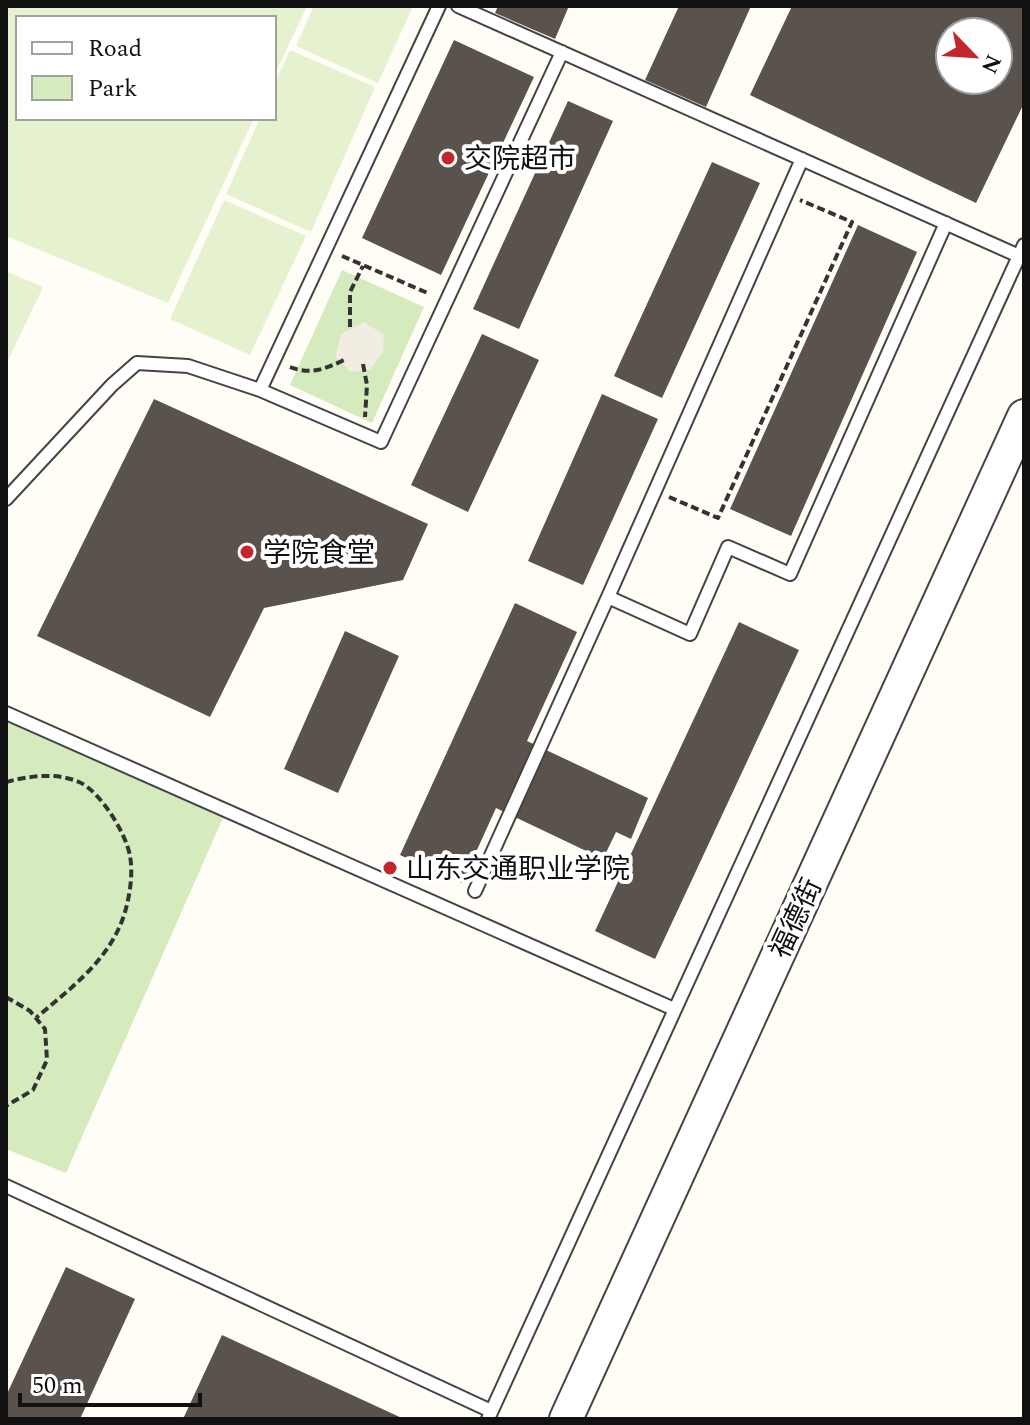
<svg xmlns="http://www.w3.org/2000/svg" width="1030" height="1425" font-family="Spectral,'Noto Sans SC',serif">
	<style>
		.green { fill: #d5ebbd }
		.pitch { fill: #e6f2cf }
		.plaza { fill: #f1ede2 }
		.building { fill: #5a524d; fill-rule: evenodd }
		.lines { fill: none; stroke-linecap: round; stroke-linejoin: round }
		.service-casing { stroke: #444; stroke-width: 16 }
		.tertiary-casing { stroke: #444; stroke-width: 36 }
		.path { stroke: #333; stroke-width: 4; stroke-dasharray: 8 4; stroke-linecap: butt }
		.service { stroke: #fff; stroke-width: 12 }
		.tertiary { stroke: #fff; stroke-width: 32 }
		.poi-dot { fill: #c4262e; stroke: #fff; stroke-width: 3 }
		.labels { text-anchor: middle; stroke-width: 8; stroke-linejoin: round; paint-order: stroke }
		.poi-label { font-size: 28px; fill: #111; stroke: #fff; text-anchor: start }
		.street-label { font-size: 28px; fill: #111; stroke: #fff }
	</style>
	<rect width="100%" height="100%" fill="#fffdf5"/>
	<!-- green -->
	<path class="green" d="M342,270L424,307L372,423L290,385Z
		M6,714L227,809L66,1173L6,1149Z"/>
	<!-- pitch -->
	<path class="pitch" d="M6,6H307L274,76V18H18V118H254L168,303L6,236Z
		M314,6H413L378,83L296,46Z
		M290,50L375,87L311,232L226,194L260,118H274V85Z
		M224,200L306,236L250,355L170,319Z
		M6,271L43,287L6,365Z"/>
	<!-- plaza -->
	<path class="plaza" d="M364,322L384,335L383,351L371,369L351,372L335,357L341,334Z"/>
	<!-- building -->
	<path class="building" d="M498,6H569L555,39L495,13Z
		M679,6H751L706,107L645,80Z
		M792,6H1024V103L976,203L750,95ZM950,32H998V80H950Z
		M454,40L534,77L441,275L362,238Z
		M568,101L613,121L519,329L473,309Z
		M712,162L760,183L662,398L614,376Z
		M858,225L917,252L791,536L730,509Z
		M482,334L539,360L468,512L411,485Z
		M602,394L658,419L583,585L528,561Z
		M154,399L428,524L403,580L264,608L210,717L37,636Z
		M515,603L577,632L527,741L648,798L631,839L616,832L603,859L496,808L462,883L400,855Z
		M739,622L799,650L655,959L595,931Z
		M345,631L399,656L338,793L284,769Z
		M66,1267L135,1299L80,1419H6V1396Z
		M222,1335L404,1419H183Z"/>
	<g class="lines">
		<defs>
			<path id="service" d="M458,6L1019,256
				M260,390L439,6
				M6,499L112,385L137,363L188,366L260,390L381,442L562,52
				M608,597L690,634L728,547L790,574L946,223
				M6,713L674,1009
				M475,891L608,597L802,159
				M6,1186L491,1411
				M488,1419L1024,245"/>
			<path id="tertiary" d="M566,1419L1024,416"/>
		</defs>
		<!-- service casing -->
		<use href="#service" class="service-casing"/>
		<!-- tertiary casing -->
		<use href="#tertiary" class="tertiary-casing"/>
		<!-- path -->
		<path class="path" d="M342,256L430,294
			M350,327V292L363,266
			M363,364L367,385L365,417
			M290,367C311,375 325,369 344,360
			M669,497L718,518L852,222L800,200
			M6,782C29,776 56,772 79,782C100,791 126,833 130,856C134,877 128,909 119,928C101,967 67,991 36,1018
			M6,997L30,1011L45,1029L47,1060L33,1090L6,1106"/>
		<!-- service -->
		<use href="#service" class="service"/>
		<!-- tertiary -->
		<use href="#tertiary" class="tertiary"/>
	</g>
	<!-- markers -->
	<g class="poi-dot">
		<circle cx="448" cy="158" r="8"/>
		<circle cx="247" cy="552" r="8"/>
		<circle cx="390" cy="868" r="8"/>
	</g>
	<g class="labels">
		<!-- poi labels -->
		<g class="poi-label">
			<text x="464" y="168">交院超市</text>
			<text x="263" y="562">学院食堂</text>
			<text x="406" y="878">山东交通职业学院</text>
		</g>
		<!-- street labels -->
		<g class="street-label">
			<text transform="translate(795 918) rotate(-65)" y="10">福德街</text>
		</g>
	</g>
	<!-- border -->
	<rect width="1030" height="1425" fill="none" stroke="#111111" stroke-width="16"/>
	<!-- legend -->
	<rect x="16" y="16" width="260" height="104" fill="#ffffff" stroke="#a0a0a0" stroke-width="2"/>
	<rect x="32" y="42" width="40" height="12" fill="#ffffff" stroke="#a0a0a0" stroke-width="2"/>
	<text x="88" y="56" font-size="24" fill="#111111">Road</text>
	<rect x="32" y="76" width="40" height="24" fill="#d5ebbd" stroke="#a0a0a0" stroke-width="2"/>
	<text x="88" y="96" font-size="24" fill="#111111">Park</text>
	<!-- north arrow -->
	<g transform="translate(974 56) rotate(115)"><circle r="38" fill="#ffffff" stroke="#a0a0a0" stroke-width="2"/>
	<path d="M0-6L14 30L0 20L-14 30Z" fill="#c4262e"/>
	<text y="-12" font-size="22" font-weight="bold" text-anchor="middle" fill="#111111">N</text>
	</g>
	<!-- scale -->
	<path d="M20 1393v12h180v-12" fill="none" stroke="#111111" stroke-width="4"/>
	<text x="32" y="1393" font-size="24" fill="#111111" stroke="#ffffff" stroke-width="6" paint-order="stroke">50 m</text>
</svg>
